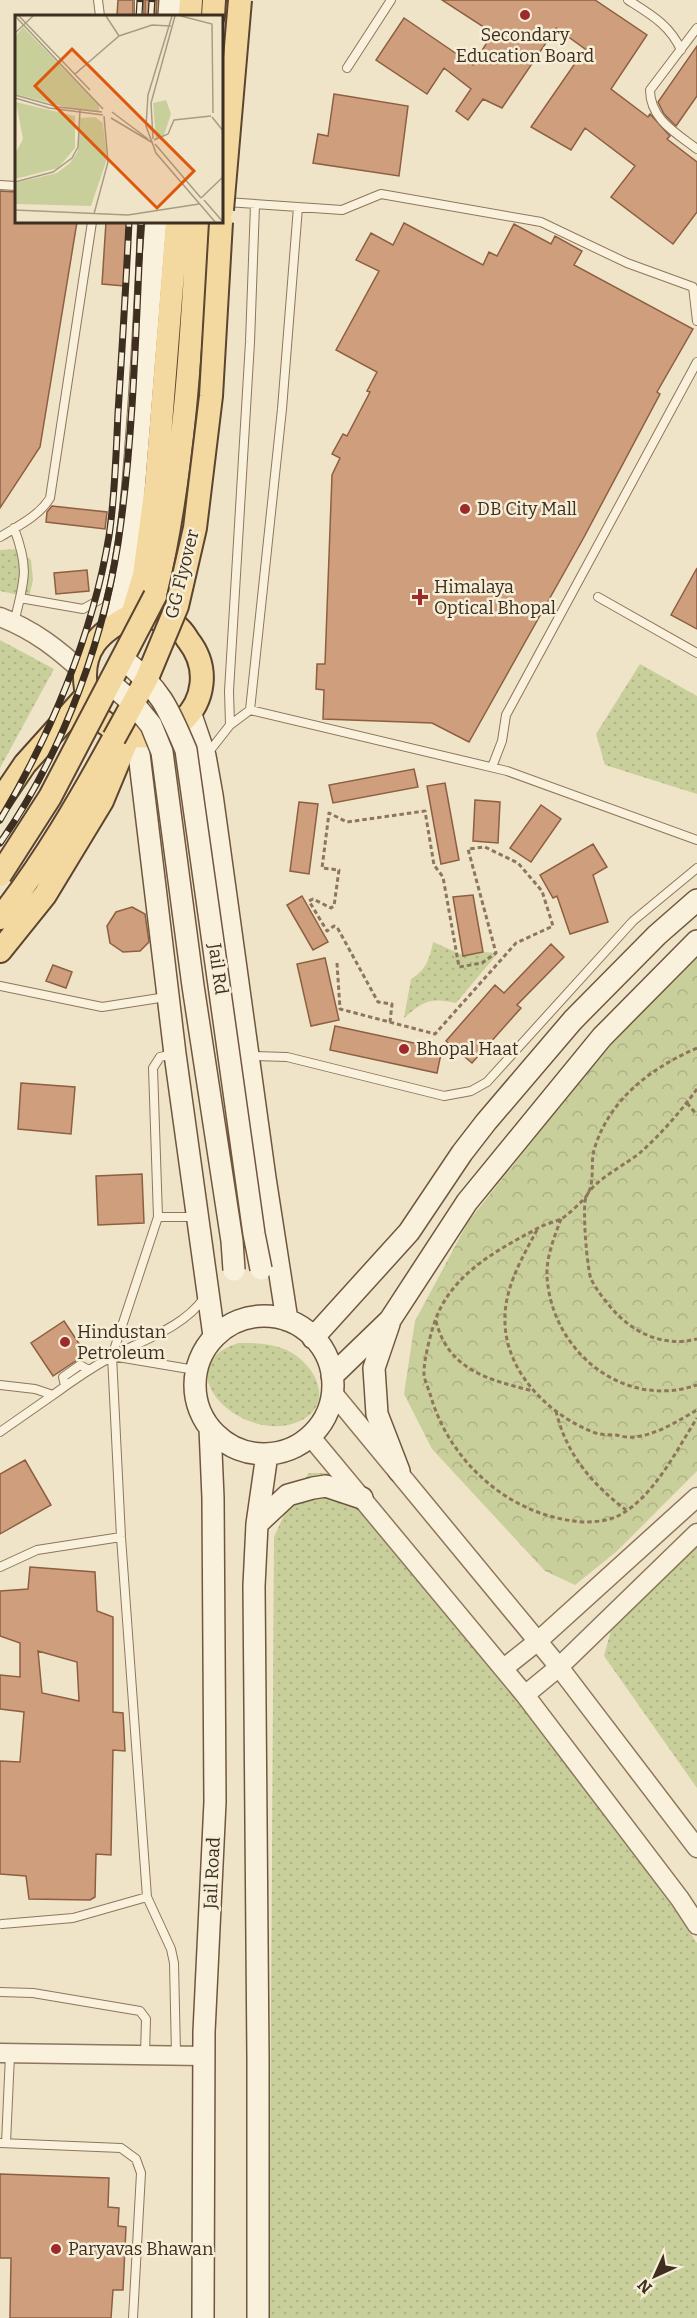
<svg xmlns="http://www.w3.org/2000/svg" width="697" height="2318" font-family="Bitter,serif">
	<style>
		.grass { fill: url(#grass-dots) }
		.forest { fill: url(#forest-crowns) }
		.building { fill: #cf9f7d; stroke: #8d5f41; stroke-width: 1.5; fill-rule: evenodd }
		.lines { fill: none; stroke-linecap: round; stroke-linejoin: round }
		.service-casing { stroke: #8d765c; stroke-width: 10 }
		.tertiary-casing { stroke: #8d765c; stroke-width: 21 }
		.secondary-casing { stroke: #6f573f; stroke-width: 24 }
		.primary-casing { stroke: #5b4430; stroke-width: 26 }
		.path { stroke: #8d765c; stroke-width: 3; stroke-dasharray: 4.5 3; stroke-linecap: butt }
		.service { stroke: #faf1dc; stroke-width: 8 }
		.tertiary { stroke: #faf1dc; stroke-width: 18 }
		.secondary { stroke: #faf1dc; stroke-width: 21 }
		.primary { stroke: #f3d9a0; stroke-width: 22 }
		.rail-casing { stroke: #3d2e20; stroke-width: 7 }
		.rail { stroke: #f7eed8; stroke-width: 4.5; stroke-dasharray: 14; stroke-linecap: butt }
		.secondary-bridge-casing { stroke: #6f573f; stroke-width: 24; stroke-linecap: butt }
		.primary-bridge-casing { stroke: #5b4430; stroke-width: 26; stroke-linecap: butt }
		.secondary-bridge { stroke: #faf1dc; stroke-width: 21 }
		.primary-bridge { stroke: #f3d9a0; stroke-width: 22 }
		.poi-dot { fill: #9e2a2b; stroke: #f7eed8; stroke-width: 2 }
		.labels { text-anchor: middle; stroke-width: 5; stroke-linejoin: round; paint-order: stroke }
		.poi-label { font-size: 18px; fill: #3d2e20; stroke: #f7eed8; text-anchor: start }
		.street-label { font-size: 18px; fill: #3d2e20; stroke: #f7eed8 }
		.inset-road { fill: none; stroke: #a89b85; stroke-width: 1.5 }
		.view { fill: #df570d; fill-opacity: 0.15; stroke: #df570d; stroke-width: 3 }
		.inset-edge { fill: none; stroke: #3d2e20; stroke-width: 3 }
	</style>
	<defs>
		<pattern id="grass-dots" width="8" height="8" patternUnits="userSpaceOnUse" patternTransform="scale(1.5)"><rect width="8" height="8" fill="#c9cf9b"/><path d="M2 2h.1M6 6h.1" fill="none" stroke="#aeb285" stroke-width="1.8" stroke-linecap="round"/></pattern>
		<pattern id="forest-crowns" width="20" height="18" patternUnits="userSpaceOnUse" patternTransform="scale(1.5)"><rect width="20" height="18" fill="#c9cf9b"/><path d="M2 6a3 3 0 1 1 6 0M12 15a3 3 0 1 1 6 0" fill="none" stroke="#aeb285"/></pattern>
	</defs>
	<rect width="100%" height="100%" fill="#f0e4c8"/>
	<!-- grass -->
	<path class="grass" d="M18,549L31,560L33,580L29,597L0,591V550Z
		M0,640L54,669L0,768Z
		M640,664L697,696V794L605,765L596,734Z
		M433,942L463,955L483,952L498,953L456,1003C430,997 423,1001 404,1018L411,979C426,970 430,958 433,942Z
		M238,1343C253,1343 269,1343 284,1349C313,1360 338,1403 300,1421C244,1447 162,1368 238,1343Z
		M309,1473H326L344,1484L558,1737L697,1943V2318H269L274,1537L294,1493Z
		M697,1536V1788L604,1656L616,1612Z"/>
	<!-- forest -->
	<path class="forest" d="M697,955V1471L616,1552L575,1585L545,1571L432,1449L404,1394L415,1321L468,1222L594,1063Z"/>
	<!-- building -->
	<path class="building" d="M118,0H133V16H117Z
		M145,0H157L156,16H145Z
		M442,0H595L647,35L611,89L648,117L650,114L670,136L667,139L697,162V212L673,244L611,197L635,166L585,128L571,150L531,127L585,49L556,28L502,108L483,99L468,120L456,111L471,89L444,68L427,94L376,60L404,18L473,65L493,33Z
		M697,46V96L676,126L664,114L658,102Z
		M334,94L408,106L399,176L313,163L318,134L328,136Z
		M0,191L16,192V222H77L40,447L0,508Z
		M106,222H127L124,286L102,284Z
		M139,222H143L138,287H136Z
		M404,223L483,265L489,252L497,256L514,224L551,244L555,236L582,251L574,265L693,329L657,392L660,394L583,539L469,742L432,723L323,719L324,690L316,689L317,664H325L332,475L340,458L332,454L343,434L347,436L370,392L367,391L377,372L336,350L379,271L356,260L371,233L393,245Z
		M52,506L107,512L105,529L46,522L47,512Z
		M697,568V629L671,615Z
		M87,570L89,591L56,594L54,573Z
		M414,769L418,787L333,803L329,785Z
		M445,783L459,860L441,864L427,786Z
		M475,800L500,802L498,843L473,841Z
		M299,802L318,804L309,874L290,871Z
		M541,805L561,819L531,862L510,848Z
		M593,844L607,867L593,875L608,922L570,934L557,896L553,898L540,875Z
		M473,895L483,952L463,956L453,897Z
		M302,896L328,942L313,950L287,905Z
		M132,907L145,914L149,942L140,951L123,952L110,943L107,926L116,912Z
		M551,944L564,957L517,1005L521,1008L472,1063L446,1041L495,985L504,993Z
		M325,958L339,1020L311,1026L297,964Z
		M53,965L72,972L66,988L46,981Z
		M335,1026L442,1049L437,1073L330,1050Z
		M21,1083L75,1087L71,1134L18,1129Z
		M142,1174L144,1223L98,1225L96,1176Z
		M64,1321L86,1354L53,1376L31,1343Z
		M25,1460L51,1505L0,1534V1474Z
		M30,1567L95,1572L97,1611L113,1617V1712L123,1713L125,1751L113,1750L111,1855L96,1854L95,1897L90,1900L29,1899L26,1876L0,1874V1761L20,1762L24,1712L0,1709V1675L20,1677V1643L0,1636V1591L28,1589ZM38,1651L77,1662L79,1701L42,1693Z
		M0,2174L109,2178L108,2207L119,2208L118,2226L126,2227L123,2290H113L111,2318H10L11,2258H0Z"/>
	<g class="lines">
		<defs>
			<path id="service" d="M98,0L100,16
				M628,0C650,14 670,25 681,50
				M139,16V0
				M697,28L650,90C650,119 676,133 697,149
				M347,68L391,0
				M0,185L16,186
				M226,202L342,210L381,194L541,222L627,263L693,287L697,321
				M14,528C30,571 24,580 14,623
				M0,537C18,526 39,516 50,498L92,222
				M598,597L697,653
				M20,598L83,609L99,600C115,538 118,474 123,410C127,347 131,285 133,222
				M250,710L282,409L298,207
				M230,725L229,691L250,342L255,205
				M208,753L230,725L250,710L507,771L697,840
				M492,767L502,741L506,715L697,362
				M0,986L102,1007L166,997
				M173,1054L160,1057L153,1068L158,1217L112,1356L121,1537L147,1897L171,1949L174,1963L176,2054
				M251,1056L287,1057L444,1096L471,1091L487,1082L633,921L697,868
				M158,1217H196
				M112,1356L195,1370
				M0,1385L35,1389L53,1395C72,1381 91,1368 111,1357C142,1340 183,1328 204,1298
				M65,1386L63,1377L80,1365L89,1370
				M0,1432L53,1395
				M0,1567L37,1550L121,1537
				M2,1924L73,1918L147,1897
				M0,1992L33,1993L140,2011L146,2019L145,2054
				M0,2143L121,2148L136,2159L141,2173L133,2318
				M6,2143L10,2055"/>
			<path id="tertiary" d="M0,617C34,630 58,649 84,673
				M332,1392L559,1667L697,1848
				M310,1436L525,1695L680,1899L697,1925
				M504,1668L538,1641L697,1497
				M525,1695L559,1667L697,1533
				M0,2053L204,2056"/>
			<path id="secondary" d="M169,16L170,0
				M116,623L126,578L131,528L156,222
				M190,712L205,756L212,795L265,1178L287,1320
				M137,737L175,1054L214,1336
				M195 1385a69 69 0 1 1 138 0a69 69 0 1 1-138 0Z
				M389,1324L374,1368L377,1414L399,1471
				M313,1338L409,1232L462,1153L486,1122L573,1020L657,935L697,900
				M332,1376L390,1320L467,1202L602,1037L697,941
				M257,1524L288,1495L313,1488L326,1486L362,1498
				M203,2318L204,2032L215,1802L213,1498L210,1428
				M258,2318V2058L254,1586L257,1524L267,1454"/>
			<path id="primary" d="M190,16L191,0
				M213,16L214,0
				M155,596C184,474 191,347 198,222
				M132,615L144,575L156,486L177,222
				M132,615C146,616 164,618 176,626C181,629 185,635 188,640C233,697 159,772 99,718C91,710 88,700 86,689C80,650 99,632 132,615Z
				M0,801L25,764L87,695
				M0,918C44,862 80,800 114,738
				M0,951L45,895L102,801L129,736"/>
		</defs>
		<!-- service casing -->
		<use href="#service" class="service-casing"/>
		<!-- tertiary casing -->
		<use href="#tertiary" class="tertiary-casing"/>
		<!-- secondary casing -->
		<use href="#secondary" class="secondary-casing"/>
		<!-- primary casing -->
		<use href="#primary" class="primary-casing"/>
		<!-- path -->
		<path class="path" d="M337,963L340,1009L435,1034L516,943L553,926L542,891L518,863L485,847L468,849L496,953L482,963L459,967L443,877L434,865L425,811L347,822L329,813L322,868L339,870L334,906L331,908L313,899L309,901L327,931L334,926L337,927L378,1002L392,1004L390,1022
			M697,1048C651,1068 609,1099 594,1150C590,1165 596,1185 585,1198C578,1205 569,1214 561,1219C554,1222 546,1224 540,1227C501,1248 460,1269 440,1309C433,1322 423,1361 424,1375C425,1382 429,1390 431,1397C450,1461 507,1513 574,1521C587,1523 605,1522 618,1516C654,1497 676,1451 697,1418
			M697,1089C681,1111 662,1133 642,1151C629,1163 593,1180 586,1197C582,1208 587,1268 591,1279C597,1291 606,1302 615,1312C637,1335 665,1347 697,1339
			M687,1103L697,1115
			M561,1219C554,1238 546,1257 547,1277C552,1352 624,1410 697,1385
			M537,1230C522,1258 503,1290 505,1324C507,1373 549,1415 593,1432C600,1435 608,1435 616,1435C621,1436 628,1438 634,1437C656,1435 678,1421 697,1410
			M436,1321C448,1370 489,1380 533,1391
			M556,1411C566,1454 592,1484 626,1510"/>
		<!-- service -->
		<use href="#service" class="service"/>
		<!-- tertiary -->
		<use href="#tertiary" class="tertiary"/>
		<!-- secondary -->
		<use href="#secondary" class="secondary"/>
		<!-- primary -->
		<use href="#primary" class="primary"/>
		<defs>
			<path id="rail" d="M139,16L140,0
				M151,16L152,0
				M0,820C50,736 93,634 109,536C115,496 116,454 118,413C122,350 126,286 129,222
				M0,843C65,750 107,633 121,522C134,424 136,321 141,222"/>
		</defs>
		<!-- rail casing -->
		<use href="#rail" class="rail-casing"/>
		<!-- rail -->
		<use href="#rail" class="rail"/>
		<defs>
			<path id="secondary-bridge" d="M123,659C160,689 168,707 186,750L254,1234L261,1269
				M110,683L133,703L151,725L162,752L193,986L232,1241L234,1270"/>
			<path id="primary-bridge" d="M222,210L240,0
				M114,738L147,678L177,606L195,528L211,396L221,222
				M0,875L50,797L155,596"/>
		</defs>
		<!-- secondary-bridge casing -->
		<use href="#secondary-bridge" class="secondary-bridge-casing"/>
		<!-- primary-bridge casing -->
		<use href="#primary-bridge" class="primary-bridge-casing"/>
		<!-- secondary-bridge -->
		<use href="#secondary-bridge" class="secondary-bridge"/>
		<!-- primary-bridge -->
		<use href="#primary-bridge" class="primary-bridge"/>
	</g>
	<!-- markers -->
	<g class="poi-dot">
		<circle cx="525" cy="15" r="6"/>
		<circle cx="465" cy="509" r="6"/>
		<path d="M417 588h6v6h6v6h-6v6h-6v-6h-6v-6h6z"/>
		<circle cx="404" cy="1049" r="6"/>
		<circle cx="65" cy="1342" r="6"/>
		<circle cx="56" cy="2249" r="6"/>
	</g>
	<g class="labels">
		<!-- poi labels -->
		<g class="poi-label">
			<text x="525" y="41" text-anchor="middle">Secondary<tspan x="525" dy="21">Education Board</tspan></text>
			<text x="477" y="515">DB City Mall</text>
			<text x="434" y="593">Himalaya<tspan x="434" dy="21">Optical Bhopal</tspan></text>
			<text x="416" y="1055">Bhopal Haat</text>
			<text x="77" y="1338">Hindustan<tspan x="77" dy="21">Petroleum</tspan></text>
			<text x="68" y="2255">Paryavas Bhawan</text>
		</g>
		<!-- street labels -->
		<g class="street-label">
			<text transform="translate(182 574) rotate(-76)" y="6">GG Flyover</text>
			<text transform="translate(218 969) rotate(82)" y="6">Jail Rd</text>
			<text transform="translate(212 1873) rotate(-87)" y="6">Jail Road</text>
		</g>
	</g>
	<!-- overview -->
	<g transform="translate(15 15)">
		<rect width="208" height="208" fill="#f0e4c8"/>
		<path d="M8,12L84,90V96L58,94L0,79V22ZM151,85L156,99L149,120L141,124L138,88ZM1,87L60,101V133L43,153L0,164V139L8,124Z" fill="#c9cf9b"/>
		<path d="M65,103L80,102L88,108L92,144L76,191L0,189V168L42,158L55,148L63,136Z" fill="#c9cf9b"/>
		<path class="inset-road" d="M0,1L88,94M4,1L75,75M91,1L104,21M157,1L133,80L131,111L141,138L201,208M166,1L197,9L198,98M0,18L18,1M60,59L104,21L137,10L156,11M0,80L43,92L87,97M0,83L34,93L88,100M97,97L133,124M197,102L209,117M96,103L138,128M138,124L136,88L160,1M139,125L153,119L159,105L196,101M140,129L186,183M0,167L38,157L57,143L63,132L65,95M186,183L209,161M189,185L209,208M0,195L113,200L184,189M79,199L93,147L89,101"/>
		<path class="view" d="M57,34L179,156L142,193L20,71Z"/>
		<rect width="208" height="208" class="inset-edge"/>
	</g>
	<!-- north arrow -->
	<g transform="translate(655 2276) rotate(225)" stroke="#f7eed8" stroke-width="4.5" paint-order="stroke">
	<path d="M0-4.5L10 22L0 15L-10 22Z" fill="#3d2e20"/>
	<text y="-9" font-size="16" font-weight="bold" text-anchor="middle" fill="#3d2e20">N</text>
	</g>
</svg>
